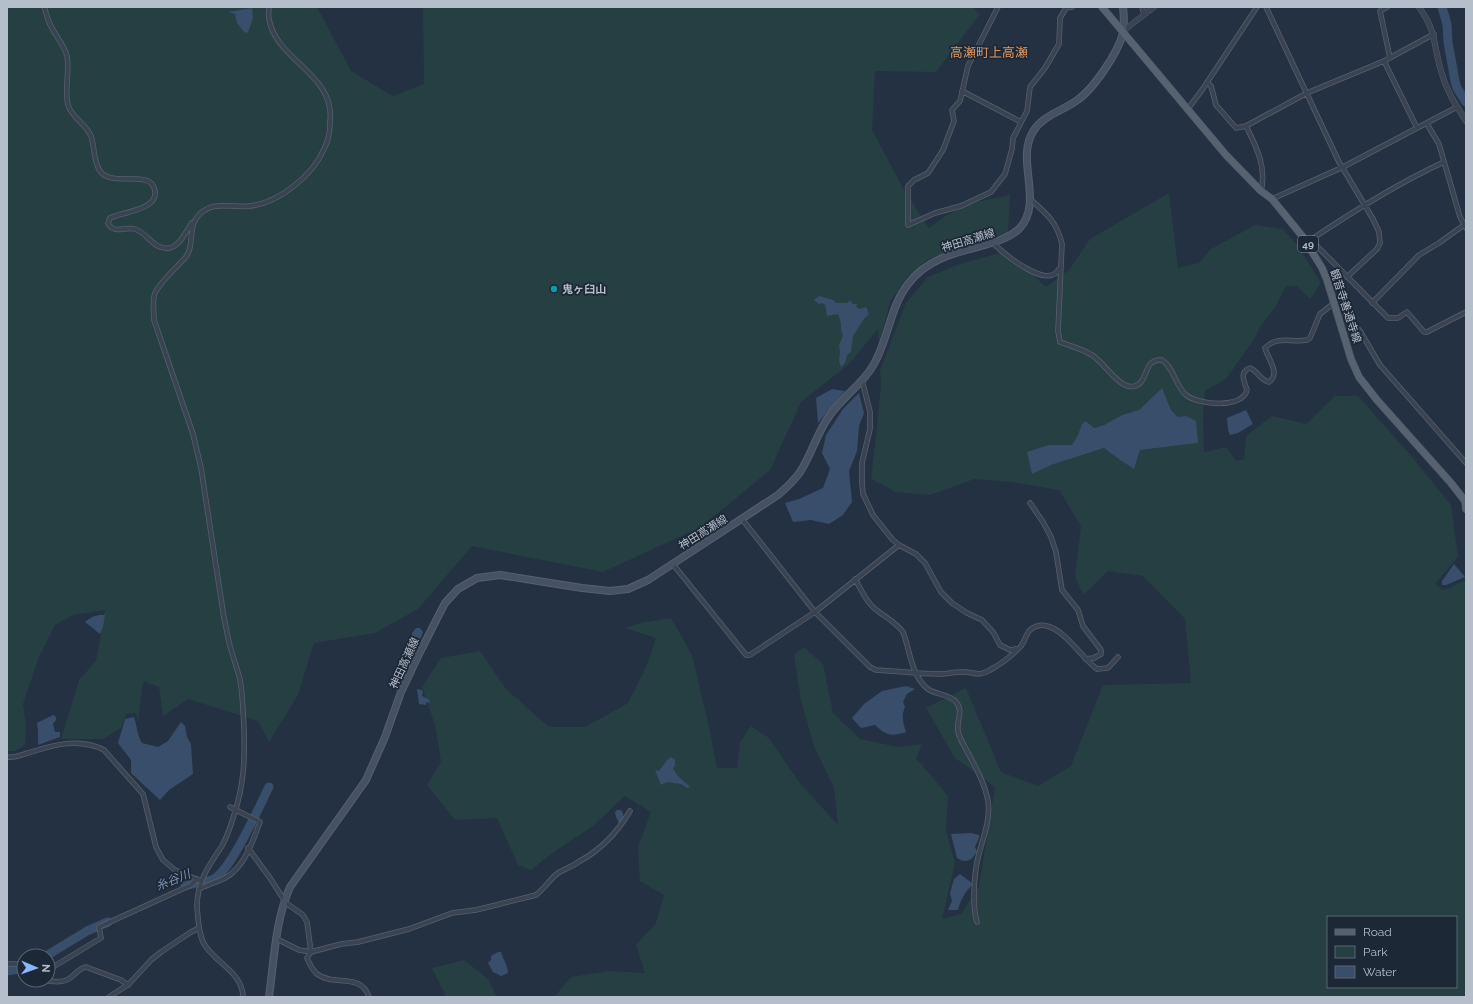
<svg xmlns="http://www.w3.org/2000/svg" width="1473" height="1004" font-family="Raleway,'Noto Sans JP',sans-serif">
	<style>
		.green { fill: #263f43; fill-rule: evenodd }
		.water { fill: #394e6b }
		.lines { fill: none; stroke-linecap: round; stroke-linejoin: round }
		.river { stroke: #394e6b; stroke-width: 9 }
		.minor-casing { stroke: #56616e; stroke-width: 5.5 }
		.tertiary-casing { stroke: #56616e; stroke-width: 6 }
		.secondary-casing { stroke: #56616e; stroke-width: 8 }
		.primary-casing { stroke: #424c5a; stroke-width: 8 }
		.minor { stroke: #394351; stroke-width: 4 }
		.tertiary { stroke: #394351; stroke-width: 5 }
		.secondary { stroke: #465264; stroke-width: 6 }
		.primary { stroke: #576271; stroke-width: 7 }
		.culture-dot { fill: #0f9aa8; stroke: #1d2836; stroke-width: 1.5 }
		.labels { text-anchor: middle; stroke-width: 3.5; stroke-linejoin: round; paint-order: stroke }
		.shield { fill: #1d2836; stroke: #87919e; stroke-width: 1 }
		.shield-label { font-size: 10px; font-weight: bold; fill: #b5becb }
		.street-label { font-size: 11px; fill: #b5becb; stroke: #1d2836 }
		.poi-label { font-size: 11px; font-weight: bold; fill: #b5becb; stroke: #1d2836; text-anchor: start }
		.water-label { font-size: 12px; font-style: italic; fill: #7c94b4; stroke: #1d2836 }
		.quarter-label { font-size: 13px; fill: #db9661; stroke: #1d2836 }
	</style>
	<rect width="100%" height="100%" fill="#243142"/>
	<!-- green -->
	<path class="green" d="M7,7H317L351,71L393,96L424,84L423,7H973L980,14L936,72L875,71L872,130L903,188L929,228L947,215L976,202L1010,195L1008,233L964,246L927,260L907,277L890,302L879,345L878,329L848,365L801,402L770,470L701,527L603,572L472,546L418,609L375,633L314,643L298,695L269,742L258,721L188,699L163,716L159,687L143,681L138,722L136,713L126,714L121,728L103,739H61L79,680L96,661L105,610L73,615L55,625L39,657L23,704L26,726L25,745L15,751H7Z
		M1169,193L1178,268L1199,263L1211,249L1255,225L1283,229L1298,246L1321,283L1310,299L1297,286H1286L1276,306L1260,327L1255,338L1226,379L1205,391L1203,415L1204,452L1226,447L1236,461L1244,459L1246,436L1272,416L1306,424L1335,396H1358L1412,457L1451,505L1458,557L1435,584L1444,590L1466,580V997H554L571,977L609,971L645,973L636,945L656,923L664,895L640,881L638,847L651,812L625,796L593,826L555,851L531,870L518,865L497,818L455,820L427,785L441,762L435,725L422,687L441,658L480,651L506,689L549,727H585L628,703L646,667L656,638L625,628L640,623L671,618L692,655L709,727L717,768H737L740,742L751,726L769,738L799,782L838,825L834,788L814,746L801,701L794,655L804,647L823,664L833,713L860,739L898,747L922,744L916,758L948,796L946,830L955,863L942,919L961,914L979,886L995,787L955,758L926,708L966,688L1001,772L1038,786L1071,766L1103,685L1191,683L1185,619L1143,576L1108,571L1083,595L1075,576L1081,526L1059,490L1011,482L975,479L930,495L896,492L871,479L878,418L881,384L880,370L906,303L928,277L957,265L1007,251L1046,287L1069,270L1090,239ZM1161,389L1171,410L1178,417L1186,416L1198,443L1140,450L1134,469L1120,460L1104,448L1051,465L1032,473L1049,445H1072L1079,435L1082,424L1086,421L1094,428L1104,425L1122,415L1139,410ZM1328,917H1456V987H1328Z
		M464,960L488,979L497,997H446L432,968Z"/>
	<!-- water -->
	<path class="water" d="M252,8L253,18L248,32L245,33L237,23L235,14L228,12Z
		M819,296L833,300L836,303H847L850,300L853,304H857L856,307L860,309L866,307L869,314L863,320L853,336L851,352L847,355L845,363L841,367L839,361L840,352L839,346L843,335L841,330V323L838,314L827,316L825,305L822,303L819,304L814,300Z
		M1162,388L1171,410L1178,417L1186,416L1196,421L1198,443L1140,450L1134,469L1120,460L1104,448L1051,465L1032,474L1027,452L1049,445H1072L1078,435L1082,424L1086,421L1094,428L1104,425L1122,415L1139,410Z
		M832,389L845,391L818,423L816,398Z
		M859,393L864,413L859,426L857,451L849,471L852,502L843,515L829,524L811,520L793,522L785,503L799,499L823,488L830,469L822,453L826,435L843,409Z
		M1246,410L1253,424L1238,433L1230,435L1228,430L1227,418Z
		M1454,564L1465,577L1446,585H1442V581Z
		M99,615H105L103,627L100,634L85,622L92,617Z
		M416,628H420L423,632L418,646L412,638V633Z
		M906,686L915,689L907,694L903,702L905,707C901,716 903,723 906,732C890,737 886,735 875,725L861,728L852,718L864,704L882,691Z
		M417,689L422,690L423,692L422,696L430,700L429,703L426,702V705L419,704Z
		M53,715L56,717V720L53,724L55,732H60V737L38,745V731L37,723Z
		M134,717C137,726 137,735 142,743L158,747L168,741L181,722L185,726L187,737L191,744L193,774L169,790L160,800L131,773V760L118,743L125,719Z
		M671,757L675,760V766L673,768C676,776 684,781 690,787L687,788L681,784L667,782L661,785L655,770L659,771L668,759Z
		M617,810H621C625,816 624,819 619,823L616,817L615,812Z
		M971,833L979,835V838L975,847L977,851C973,860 966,864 957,858L951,834Z
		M960,874L973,884C965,892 961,899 958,910H948L952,901L950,893L954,879Z
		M498,952H501C503,959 508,966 508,973L501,976L493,972L488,963L491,960V956Z"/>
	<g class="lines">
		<!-- river -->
		<path class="river" d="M1442,7L1447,24L1448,42L1455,81L1457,88L1466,102
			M185,886C194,882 207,883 214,879C232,868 259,807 269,787
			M46,956L87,931L108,922
			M7,971L24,968"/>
		<defs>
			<path id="minor" d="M44,7C46,12 47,17 49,22C53,33 64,44 67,56C70,71 64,89 68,105C72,118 86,124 91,136C95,148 93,161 100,171C111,188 152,168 155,191C158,210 122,212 110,218L108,223C113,235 126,226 135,229C149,234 153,250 169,248C180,246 186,231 192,223
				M998,7L968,66L960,101L952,110L954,121L943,150L928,173L914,180L908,186V225L935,213L961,206L991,192L1005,174L1012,149L1013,138L1027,111L1030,87L1045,68L1059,44L1060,18L1066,8L1072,7
				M1142,7L1144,14
				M1266,7L1339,162L1373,219L1379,232L1380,243L1377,249L1347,277
				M1387,7L1380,11L1390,58
				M1384,61L1417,128
				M1207,82L1211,86L1216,105L1236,128L1246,126L1307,93L1384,61L1434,34
				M962,91L1021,122
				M1187,110L1202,90L1257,7
				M1427,124L1439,144L1460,217L1466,228
				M1246,126C1256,146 1267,167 1261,191
				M1030,199C1046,213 1057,222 1062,244L1058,331L1060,342C1070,346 1083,349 1092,355C1104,362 1120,391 1135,386C1149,382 1143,358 1162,360C1174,368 1175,385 1186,395C1199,405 1242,409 1247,390C1244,381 1239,372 1250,368C1258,371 1261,381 1269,382C1281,374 1268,359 1265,348C1277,335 1292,343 1307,340L1310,338L1320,314L1334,303
				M1272,199L1343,167L1457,107
				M1311,240L1388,318H1398L1407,312L1424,332H1427L1466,312
				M1309,241C1352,212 1396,184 1444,162
				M993,243C1003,253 1048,291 1059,269
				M1372,303L1419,255L1439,243L1464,225
				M1338,313L1346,314L1360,331L1380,365L1466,463
				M862,380L870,412V429L862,463V483L863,494L873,515L892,539L899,545L916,554L925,563L941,592L952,603L967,613L982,620L993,632L1000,645L1010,650L1016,649
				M1030,503L1043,522L1051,537L1056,552L1062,590L1078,610L1083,626L1101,650V654L1094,658L1085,659
				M742,519L815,612L870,667L876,670C897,671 919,674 940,674C947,674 954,672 961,672C974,671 977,678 990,670C1001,664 1013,655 1021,646C1025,641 1026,634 1030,630C1035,626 1041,624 1047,626C1065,630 1082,658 1097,669L1108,668L1118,657
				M672,563L746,655H750L815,612L899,545
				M855,579C861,589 865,600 874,608C883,616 895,621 903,632C910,650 911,676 928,689C936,695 949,694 956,702C964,711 956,721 958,731C959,738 964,745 967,751C975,766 985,784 988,801C991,820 982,840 978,858C974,874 972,906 977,922
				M7,757C15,758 21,755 28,753C53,745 80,737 104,750L143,794L156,847L163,860L175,870L201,881
				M248,848L270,878L286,903L303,915L307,922L311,952L307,958C309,963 313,970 317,974C334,987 361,972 369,997
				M199,889C207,885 217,882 225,878C244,868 253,841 260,822L230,807
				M277,939L299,950L311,952L341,944L358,942L409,929L452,913L476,910L536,895C545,888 550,879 558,873C565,869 573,866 580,861C602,849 617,833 630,811
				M7,964H24
				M48,970L101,938L99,927L191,885L197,879
				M40,980C49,981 63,984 70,978C76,974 79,968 86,967L121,980L128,985
				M109,997L129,984L151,960L161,952L191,932L199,928
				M243,997C243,972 213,962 203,942C198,930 198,918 197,906C197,882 209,865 222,846C227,837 231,825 234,815C244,785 245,759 244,728C243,712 243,696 240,680C237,667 232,655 229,642C227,634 226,626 224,618L201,468L193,434L154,320C154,311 152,300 155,293C161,281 176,268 185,258C197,244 184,223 205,210C216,202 237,208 250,206C279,203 313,175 324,149C328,142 330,131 330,122C336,74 276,61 269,19C268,15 269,11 269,7"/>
			<path id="tertiary" d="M1419,7C1437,32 1433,44 1441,71C1446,90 1455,104 1466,121
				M1123,31L1154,7"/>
			<path id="secondary" d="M269,997C274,961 275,921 290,887L366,780L385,737L401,692L419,654L445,603L458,589L477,578L500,575L582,588L610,591L628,589L648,580L778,495C786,488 794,481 800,472C812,454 817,432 830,415C844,395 867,381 877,358C889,334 891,306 908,284C926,260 953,253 981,246C994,242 1008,239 1019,229C1045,202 1014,159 1034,130C1044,115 1062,111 1076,101C1093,90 1118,53 1123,33C1124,25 1124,15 1123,7"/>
			<path id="primary" d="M1102,7L1226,155L1261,191L1272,199L1303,237L1322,268L1327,280L1351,359L1359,377L1377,400L1451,483L1465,501L1466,509"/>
		</defs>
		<!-- minor casing -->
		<use href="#minor" class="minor-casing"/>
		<!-- tertiary casing -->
		<use href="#tertiary" class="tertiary-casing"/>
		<!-- secondary casing -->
		<use href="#secondary" class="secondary-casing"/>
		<!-- primary casing -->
		<use href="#primary" class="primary-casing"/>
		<!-- minor -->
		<use href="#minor" class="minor"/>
		<!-- tertiary -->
		<use href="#tertiary" class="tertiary"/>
		<!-- secondary -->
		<use href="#secondary" class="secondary"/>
		<!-- primary -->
		<use href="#primary" class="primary"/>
	</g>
	<!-- markers -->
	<circle class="culture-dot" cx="554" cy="289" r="4"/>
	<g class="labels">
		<!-- shield labels -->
		<rect class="shield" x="1298" y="236" width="20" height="16" rx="3"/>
		<g class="shield-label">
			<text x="1308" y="248">49</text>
		</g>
		<!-- street labels -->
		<g class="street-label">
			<text transform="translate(968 240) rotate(-17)" y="4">神田高瀬線</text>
			<text transform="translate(1346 306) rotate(72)" y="4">観音寺善通寺線</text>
			<text transform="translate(703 532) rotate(-32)" y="4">神田高瀬線</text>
			<text transform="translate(404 663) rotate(-65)" y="4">神田高瀬線</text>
		</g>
		<!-- poi labels -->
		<g class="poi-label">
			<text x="562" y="293">鬼ヶ臼山</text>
		</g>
		<!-- water labels -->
		<g class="water-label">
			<text transform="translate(173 880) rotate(-22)" y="4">糸谷川</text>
		</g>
		<!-- quarter labels -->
		<g class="quarter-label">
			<text x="989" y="57">高瀬町上高瀬</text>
		</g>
	</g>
	<!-- border -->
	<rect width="1473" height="1004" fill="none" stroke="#b5becb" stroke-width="16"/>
	<!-- legend -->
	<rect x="1327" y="916" width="130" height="72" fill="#1d2836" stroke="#5a6472"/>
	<rect x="1335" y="929" width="20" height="6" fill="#576271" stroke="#5a6472"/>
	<text x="1363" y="936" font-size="12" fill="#b5becb">Road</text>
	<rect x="1335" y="946" width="20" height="12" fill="#263f43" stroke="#5a6472"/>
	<text x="1363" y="956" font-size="12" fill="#b5becb">Park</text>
	<rect x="1335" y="966" width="20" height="12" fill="#394e6b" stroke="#5a6472"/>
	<text x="1363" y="976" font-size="12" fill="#b5becb">Water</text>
	<!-- north arrow -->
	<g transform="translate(36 968) rotate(92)"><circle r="19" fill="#1d2836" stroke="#5a6472"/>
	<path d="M0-3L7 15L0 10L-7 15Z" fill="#89b6fd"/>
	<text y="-6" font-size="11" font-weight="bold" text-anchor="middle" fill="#b5becb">N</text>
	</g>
</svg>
